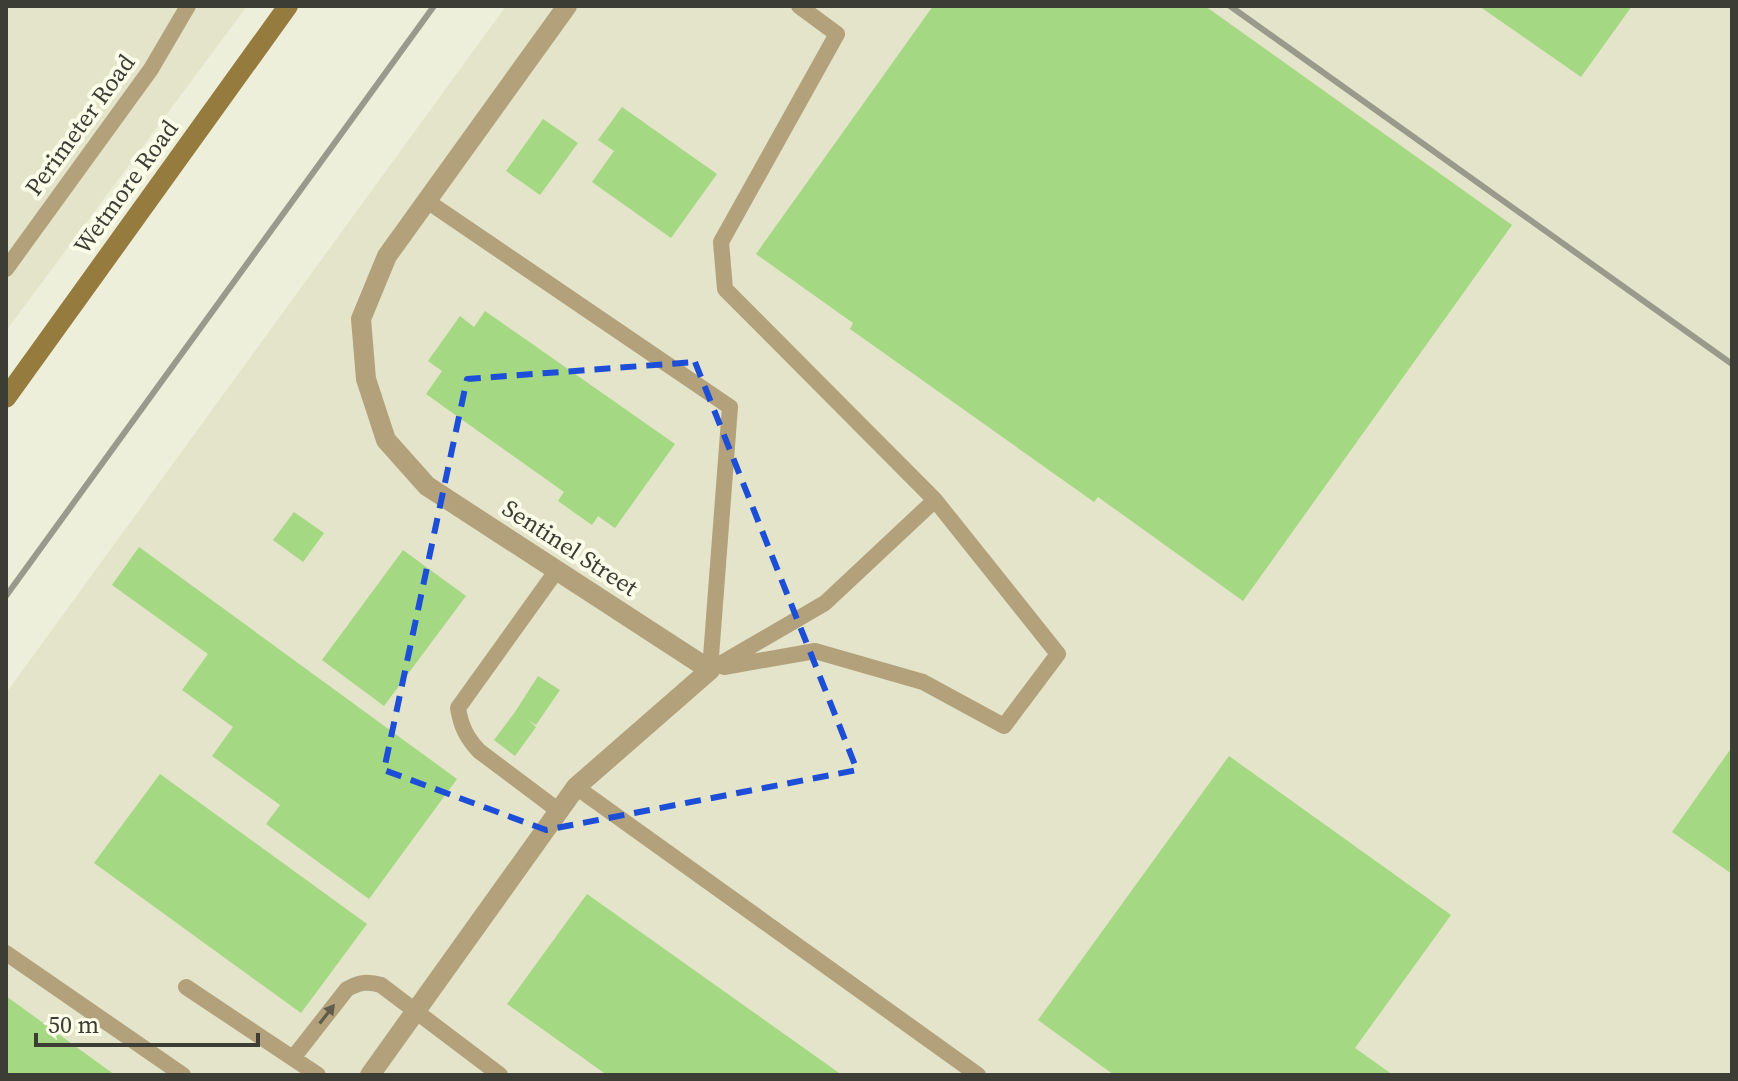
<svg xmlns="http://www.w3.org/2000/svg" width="1738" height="1081" font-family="'Source Serif 4',serif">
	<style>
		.built { fill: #e3e4c9 }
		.building { fill: #a4d883 }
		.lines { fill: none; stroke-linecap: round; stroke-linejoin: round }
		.lane { stroke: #b3a17b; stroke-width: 16 }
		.street { stroke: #b3a17b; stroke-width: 20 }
		.secondary { stroke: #967b3f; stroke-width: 20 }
		.rail { stroke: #999a8c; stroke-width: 6 }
		.oneway { fill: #605b4a }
		.marked { fill: none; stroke: #1d4ed8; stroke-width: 6; stroke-dasharray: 16 10; stroke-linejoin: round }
		.labels { text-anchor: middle; stroke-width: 8; stroke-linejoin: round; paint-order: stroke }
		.street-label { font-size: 24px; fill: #3c3d35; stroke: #fbfde8 }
	</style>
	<rect width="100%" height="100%" fill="#eeefdb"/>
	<!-- built -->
	<path class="built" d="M6,6H247L6,331Z
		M506,6H1732V1075H6V693Z"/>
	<!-- building -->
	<path class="building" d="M933,6H1205L1512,225L1243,601L1098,497L1094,502L850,329L853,323L756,254Z
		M1479,6H1632L1581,77Z
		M622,107L717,174L671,238L592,182L614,151L598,140Z
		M543,119L578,143L540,195L506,171Z
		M485,311L675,444L615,528L598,516L592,525L558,501L564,492L426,394L442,371L428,361L460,316L474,327Z
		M294,512L324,533L303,562L273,540Z
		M139,547L457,779L369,899L266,824L280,805L212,756L233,727L182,690L208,654L112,585Z
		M403,550L466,596L384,706L322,660Z
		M538,676L560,690L536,725L528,720L536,727L515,756L494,740L515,712Z
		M1732,747V874L1672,832Z
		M1229,756L1451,915L1355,1048L1393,1075H1114L1038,1020Z
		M160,774L367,924L301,1013L94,863Z
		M587,894L842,1075H607L507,1004Z
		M6,996L115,1075H6Z"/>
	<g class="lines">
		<!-- lane -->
		<path class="lane" d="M427,201L730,407L710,670
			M6,269L151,69L188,6
			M557,570L458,708C461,726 466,737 479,751L559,811
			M724,667L815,651L923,682L1004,726L1058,654L935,500
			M710,670L825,603L935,500L725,289L721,242L837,34L799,6
			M576,787L978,1075
			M6,953L183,1075
			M186,987L318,1075
			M293,1058L347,989C360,982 368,981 381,985L500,1075"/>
		<!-- street -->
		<path class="street" d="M370,1075L576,787L710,670L427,486L386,440L366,379L361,319L387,256L567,6"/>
		<!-- secondary -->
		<path class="secondary" d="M6,398L288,6"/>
		<!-- rail -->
		<path class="rail" d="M1230,6L1732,364
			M6,596L434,6"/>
	</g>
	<!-- one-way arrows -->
	<defs><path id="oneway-solid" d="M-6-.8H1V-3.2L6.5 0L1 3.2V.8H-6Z" transform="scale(2)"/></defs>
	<use class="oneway" href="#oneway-solid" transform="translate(327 1014) rotate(-52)"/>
	<!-- marked area -->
	<path class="marked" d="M695,362L857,770L546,830L384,770L467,379Z"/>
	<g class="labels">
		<!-- street labels -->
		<g class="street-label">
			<text transform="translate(80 125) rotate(-54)" y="8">Perimeter Road</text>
			<text transform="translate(126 187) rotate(-54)" y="8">Wetmore Road</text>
			<text transform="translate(570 548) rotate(33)" y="8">Sentinel Street</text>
		</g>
	</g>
	<!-- border -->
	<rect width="1738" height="1081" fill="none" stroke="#3c3d35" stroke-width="16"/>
	<!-- scale -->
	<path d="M36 1033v12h222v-12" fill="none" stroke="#3c3d35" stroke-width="4"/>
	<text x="48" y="1033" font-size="24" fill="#3c3d35" stroke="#fbfde8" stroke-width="6" paint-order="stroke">50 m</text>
</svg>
